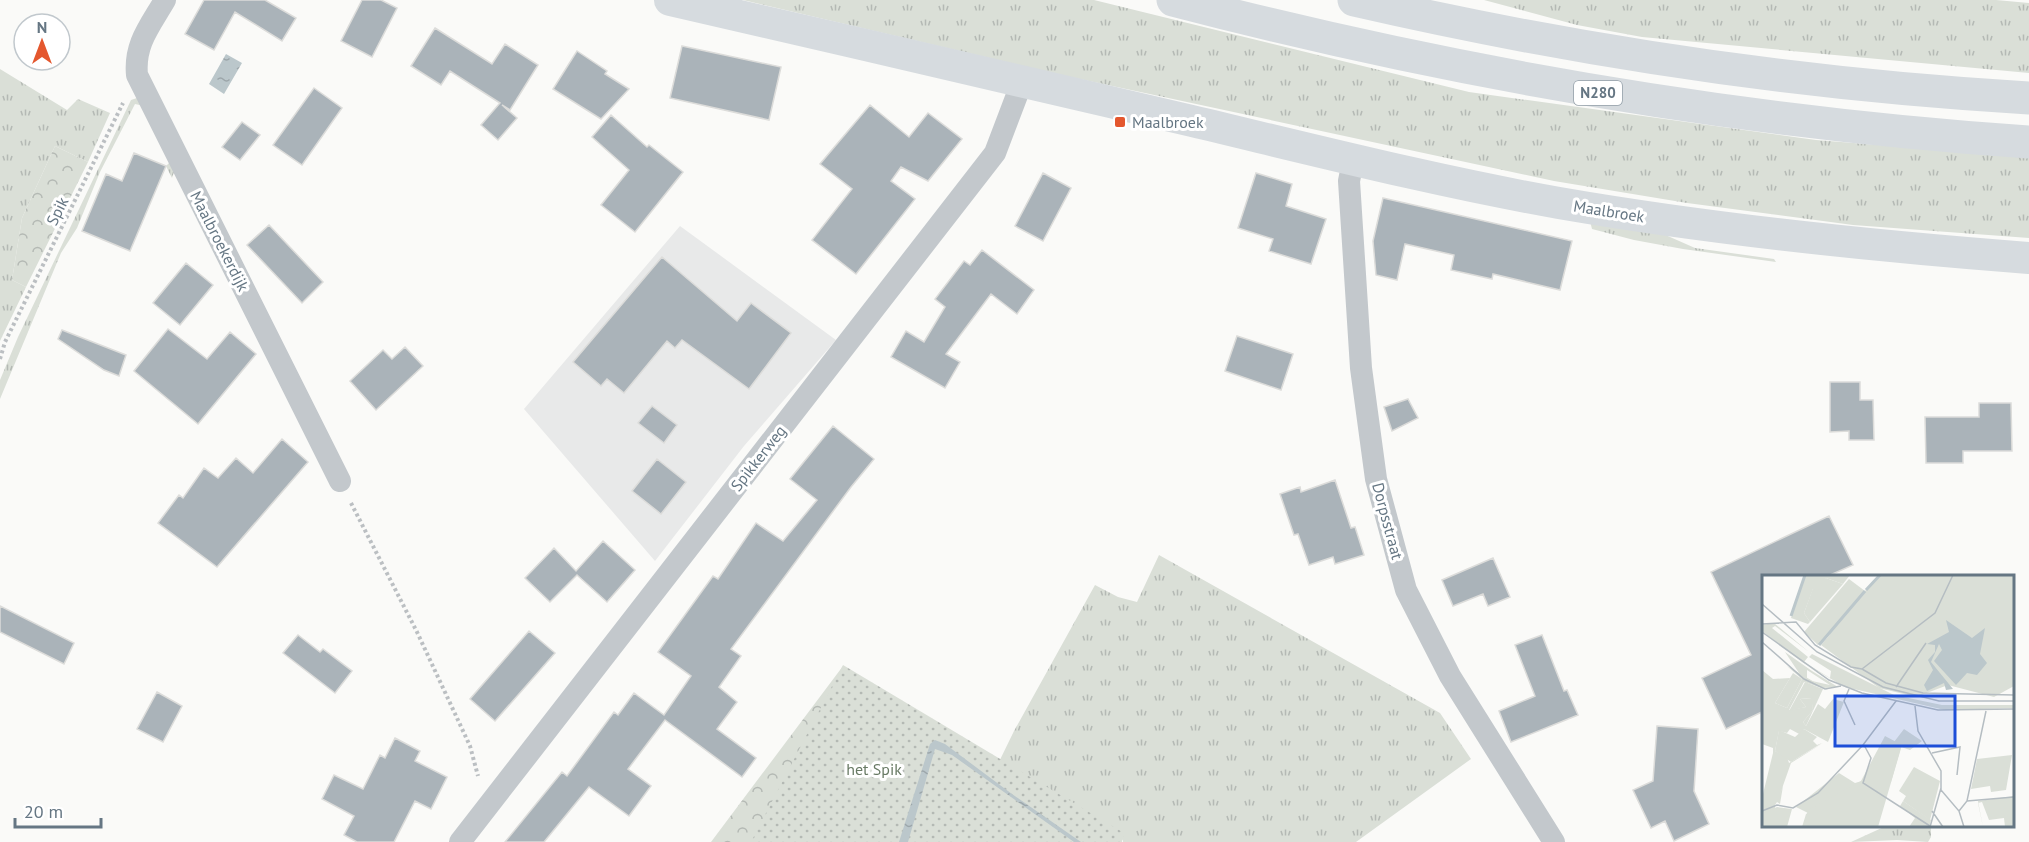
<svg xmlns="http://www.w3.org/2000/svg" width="2029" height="842" font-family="'PT Sans',sans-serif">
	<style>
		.built { fill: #e8e9e9 }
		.grass { fill: url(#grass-tufts) }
		.forest { fill: url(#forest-crowns) }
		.park { fill: url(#park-dots) }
		.water { fill: url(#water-ripples) }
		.building { fill: #aab3b9; stroke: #dcdcda; stroke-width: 1.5 }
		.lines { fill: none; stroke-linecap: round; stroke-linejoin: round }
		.path { stroke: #bbbfc2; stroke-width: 4; stroke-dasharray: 3 3; stroke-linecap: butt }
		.street { stroke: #c3c8cc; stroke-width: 22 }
		.secondary { stroke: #d6dbdf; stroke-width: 32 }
		.highway { stroke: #d6dbdf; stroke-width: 33 }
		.poi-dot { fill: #e4572e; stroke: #fff; stroke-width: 2 }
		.labels { text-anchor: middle; stroke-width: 6; stroke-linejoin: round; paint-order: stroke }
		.shield { fill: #fff; stroke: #939fa8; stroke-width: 1.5 }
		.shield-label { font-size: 15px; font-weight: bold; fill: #657683 }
		.poi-label { font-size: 16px; fill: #657683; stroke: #fff; text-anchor: start }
		.street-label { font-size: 16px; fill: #657683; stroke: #fff }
		.park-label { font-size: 16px; fill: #687a64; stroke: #fff }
		.inset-river { fill: none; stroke: #bbc7cb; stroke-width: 3 }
		.inset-road { fill: none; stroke: #b5bdc2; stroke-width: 1.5 }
		.view { fill: #1d4ed8; fill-opacity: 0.15; stroke: #1d4ed8; stroke-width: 3 }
		.inset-edge { fill: none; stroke: #657683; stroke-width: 3 }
	</style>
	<defs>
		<pattern id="grass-tufts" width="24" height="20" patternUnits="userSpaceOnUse" patternTransform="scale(1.5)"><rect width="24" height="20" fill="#dadfd7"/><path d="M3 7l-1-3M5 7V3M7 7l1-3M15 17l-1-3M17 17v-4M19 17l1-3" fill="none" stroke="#b4b9b4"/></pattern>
		<pattern id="forest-crowns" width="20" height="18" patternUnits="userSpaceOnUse" patternTransform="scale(1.5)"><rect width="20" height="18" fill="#dadfd7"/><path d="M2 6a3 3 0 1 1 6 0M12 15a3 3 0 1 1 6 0" fill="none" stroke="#b4b9b4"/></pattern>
		<pattern id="park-dots" width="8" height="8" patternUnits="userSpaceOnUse" patternTransform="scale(1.5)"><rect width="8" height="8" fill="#dadfd7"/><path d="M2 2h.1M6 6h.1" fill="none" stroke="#b4b9b4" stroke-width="1.8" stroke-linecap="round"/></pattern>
		<pattern id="water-ripples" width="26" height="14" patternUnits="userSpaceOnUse" patternTransform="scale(1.5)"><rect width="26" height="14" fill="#bbc7cb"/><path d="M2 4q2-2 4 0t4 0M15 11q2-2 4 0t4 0" fill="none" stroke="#9ca6aa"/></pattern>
	</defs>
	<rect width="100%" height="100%" fill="#fafaf8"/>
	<!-- built -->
	<path class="built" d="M680,226L836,340L744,446L655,561L524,409Z"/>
	<!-- grass -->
	<path class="grass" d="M743,0H1094L1469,92L1816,140L2029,157V238L1853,225L1687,203L1554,181L1061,75Z
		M1484,0H1996L2029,3V73L1642,37L1577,25Z
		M0,69L67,110L78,99L110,113L88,162L55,146L22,218L12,280L26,287L0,341Z
		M143,96L176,166L172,178L166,166L172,160L144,106L135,104L100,172L77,228L61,253L0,399V380L18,337L131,100Z
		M1590,221L1661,233L1695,248L1774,259L1776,262L1683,249L1634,240L1592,229Z
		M1159,555L1440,713L1471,759L1356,842H1123V840L1090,824L996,768L1014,731L1095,585L1118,597L1137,602Z
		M1886,826H1931V837L1928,842L1897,840L1851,842Z"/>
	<!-- forest -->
	<path class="forest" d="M55,146L88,162L26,287L12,280L22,218Z
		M843,666L946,742L899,842H711Z"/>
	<!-- park -->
	<path class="park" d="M843,665L1124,833L1122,842H751Z"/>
	<!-- water -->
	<path class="water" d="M226,54L242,63L224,94L209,84Z
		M935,740L945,744L1012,794L1081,842H1074L952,755L935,749L908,842H899L930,744Z"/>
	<!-- building -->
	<path class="building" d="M204,0H265L296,18L282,41L235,12L214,50L185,34Z
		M362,0H381L397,8L372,57L341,41Z
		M435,28L492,64L505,44L538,65L510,110L502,105L517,118L498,140L481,125L500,103L450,71L441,85L411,66Z
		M682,46L781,67L769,120L670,98Z
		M577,51L607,71L605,74L629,89L601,119L553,89Z
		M314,88L342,108L302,165L273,145Z
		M870,105L909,137L928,113L962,139L928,181L901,167L891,181L915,199L856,274L812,240L852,189L820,164Z
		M611,115L647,147L649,145L683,172L635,232L601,205L629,170L592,137Z
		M242,122L260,135L240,160L222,147Z
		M134,153L166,166L130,251L82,231L106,174L122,181Z
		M1043,173L1071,188L1043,241L1015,226Z
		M1256,173L1292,184L1286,206L1326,219L1311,264L1269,251L1273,239L1238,228Z
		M1383,198L1572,241L1560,290L1493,274L1492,279L1451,270L1454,255L1405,244L1397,280L1376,275L1373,241Z
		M269,225L323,282L302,303L247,245Z
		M982,250L1034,290L1017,314L991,294L946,354L960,362L945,388L891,357L906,331L924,342L945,307L935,299L964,261L970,265Z
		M662,257L737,321L751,303L791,333L749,389L682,340L675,348L667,341L624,393L607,379L601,386L573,362Z
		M186,263L213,285L180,325L153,303Z
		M168,329L207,359L230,332L256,354L198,424L134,371Z
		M62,330L126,355L119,376L104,370L58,339Z
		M1237,336L1293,354L1281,390L1225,371Z
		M405,347L423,366L376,410L350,381L383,350L392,359Z
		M1830,382H1860V400H1873L1874,440H1849V431L1830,432Z
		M1408,399L1418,418L1392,431L1384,407Z
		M1979,403H2011L2012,451H1963V463H1926L1925,417H1979Z
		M652,406L677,425L664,443L638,423Z
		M833,426L874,459L851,487L731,649L741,656L719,687L737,702L717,729L756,758L742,777L665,720L628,769L651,786L629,816L589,787L544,842H505L562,772L567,776L614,712L618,715L634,693L664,715L691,676L658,652L713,576L718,579L756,523L783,541L817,500L790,479Z
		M282,439L308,462L217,567L158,523L179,495L183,498L204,468L218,478L236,458L253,473Z
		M657,459L686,482L661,514L632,491Z
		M1335,480L1351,528L1355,527L1364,555L1335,564L1333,557L1309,565L1298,534L1294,535L1280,494L1300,487L1301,492Z
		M1829,516L1853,565L1828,576H1764V711L1726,729L1702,678L1751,655L1711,572Z
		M603,541L635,570L607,602L577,575L550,602L525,578L554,548L576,571Z
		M1493,558L1510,597L1488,606L1483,594L1453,606L1442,580Z
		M0,606L74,643L64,664L0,632Z
		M529,631L555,653L495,721L470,699Z
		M298,635L320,652L323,649L352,671L335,693L283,653Z
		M1542,635L1564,691L1567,690L1578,715L1511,742L1499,711L1535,696L1515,645Z
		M157,692L182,706L163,742L137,729Z
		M1657,726L1698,729L1694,791L1709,824L1674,841L1665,821L1651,828L1633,790L1653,781Z
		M395,738L420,751L415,761L447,777L431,809L415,801L394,842H357L344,835L354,816L322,799L334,775L363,789L380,755L385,758Z"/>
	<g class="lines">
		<!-- path -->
		<path class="path" d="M0,359L5,342L123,103
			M351,503L417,632L470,746L478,776"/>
		<!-- street -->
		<path class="street" d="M165,0C150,26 134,44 137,75L340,481
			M1353,161L1349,181L1361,368L1376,479L1406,590L1450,676L1554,842
			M460,842L995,153L1022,82"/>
		<!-- secondary -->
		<path class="secondary" d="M670,0C844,40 1019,80 1192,121C1314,150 1435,181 1559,203C1715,230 1872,246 2029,258"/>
		<!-- highway -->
		<path class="highway" d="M1173,0C1456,74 1737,122 2029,142
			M1354,0C1576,51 1801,85 2029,98"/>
	</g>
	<!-- markers -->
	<rect class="poi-dot" x="1114" y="116" width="12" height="12" rx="3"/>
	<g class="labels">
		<!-- shield labels -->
		<rect class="shield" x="1574" y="81" width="48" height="24" rx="4.5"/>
		<g class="shield-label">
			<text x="1598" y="98">N280</text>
		</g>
		<!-- poi labels -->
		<g class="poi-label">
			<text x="1132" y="128">Maalbroek</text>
		</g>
		<!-- street labels -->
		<g class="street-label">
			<text transform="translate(57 211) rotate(-64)" y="6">Spik</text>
			<text transform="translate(1609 211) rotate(9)" y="6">Maalbroek</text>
			<text transform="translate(220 241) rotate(63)" y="6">Maalbroekerdijk</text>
			<text transform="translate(758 458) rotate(-52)" y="6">Spikkerweg</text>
			<text transform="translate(1388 521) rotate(75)" y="6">Dorpsstraat</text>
		</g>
		<!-- park labels -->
		<g class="park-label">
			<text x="874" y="775">het Spik</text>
		</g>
	</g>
	<!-- overview -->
	<g transform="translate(1762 575)">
		<rect width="252" height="252" fill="#fafaf8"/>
		<path d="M64,3L81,9L48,47L42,38L51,13ZM87,4L103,16L112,6L122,14L70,63L67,58L56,70L42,57ZM12,48L47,77L13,51L10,53L46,82L42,87L68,103L69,96L47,82L50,79L132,120L180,130H252V133L183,135L83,112L40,87L0,56V50ZM25,91L66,115L42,107L27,135L44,132L38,124L50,123L51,135L41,147L44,151L56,129L63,134L71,124L82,127L66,167L42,154L39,160L28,154L25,158L17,156L13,176L25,182L27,188L61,168L29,188L17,222L21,211L18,229L15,227L13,230V241L0,252V223L11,178V173L0,169V95L11,104L28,103L13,128L25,133L40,104ZM142,154L160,166L148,175L139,172L129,207L132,167ZM250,180L244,215L229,217L228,211L209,214L215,184ZM77,198L93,208L100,206L45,241L61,252H40L44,239L46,238L34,232ZM252,221V252H243L242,243L227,245L220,227L216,228L221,252L216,226ZM141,226L169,245L167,252H147L153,243L138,231Z" fill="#dadfd7"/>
		<path d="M44,0H88L81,9L64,3L58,15L51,14L42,38L48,47L46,49L29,43ZM23,77L50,96L76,112L62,113L50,106L68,110L45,95V104L39,101ZM31,98L40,104L25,133L13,128ZM43,107L61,114L44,151L41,147L51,135L49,123L38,124L44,132L27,136ZM42,154L55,162L51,166L55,170L60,168L29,187L13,176L17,155L33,162Z" fill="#dadfd7"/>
		<path d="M119,0H252V111L232,122L186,110L154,122L117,113L59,70ZM123,161L140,170L116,252H41L46,235L99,206ZM15,232L30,234L25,252H0V239Z" fill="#dadfd7"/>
		<path d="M152,192L178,206L168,245L141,226L144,221L137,216Z" fill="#dadfd7"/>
		<path d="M184,45L210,63L223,53L218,79L225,88L215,100L205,98L194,110L172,86L180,75L177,69L169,87L191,114L184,115L182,108L165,116L162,110L171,95L166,85L173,77V70L165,69L187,57Z" fill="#bbc7cb"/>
		<path class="inset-river" d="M104,15L118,0M29,41L43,0M57,70L103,16"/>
		<path class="inset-road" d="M0,29L55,77L121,112L177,126H252M0,49L34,47L53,70L89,92L100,94M0,57L67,105L100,118L176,135L252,134M0,67L42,104L63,114L79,111M100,94L124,108L161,118L252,120M100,94L173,38L191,0M134,112L164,68M87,114L82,126L93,150M153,131L156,156L179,196V215L197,236L202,252M102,170L109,183L101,208L168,251M170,178L198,172L195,200M205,226L252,222M0,236L15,230L31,233L56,218L101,170L134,126M170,236L181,252M197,236L205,226L224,136M168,252L179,213"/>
		<path class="view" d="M73,121H193V171H73Z"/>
		<rect width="252" height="252" class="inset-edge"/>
	</g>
	<!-- north arrow -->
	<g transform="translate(42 42)"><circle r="28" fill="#ffffff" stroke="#c1c8cd" stroke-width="1.5"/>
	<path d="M0-4.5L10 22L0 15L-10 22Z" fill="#e4572e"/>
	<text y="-9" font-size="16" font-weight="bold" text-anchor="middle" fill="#657683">N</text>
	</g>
	<!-- scale -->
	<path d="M15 818v9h86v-9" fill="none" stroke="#657683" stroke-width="3"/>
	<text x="24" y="818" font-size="18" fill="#657683" stroke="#ffffff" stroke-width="4.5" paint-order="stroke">20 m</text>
</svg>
